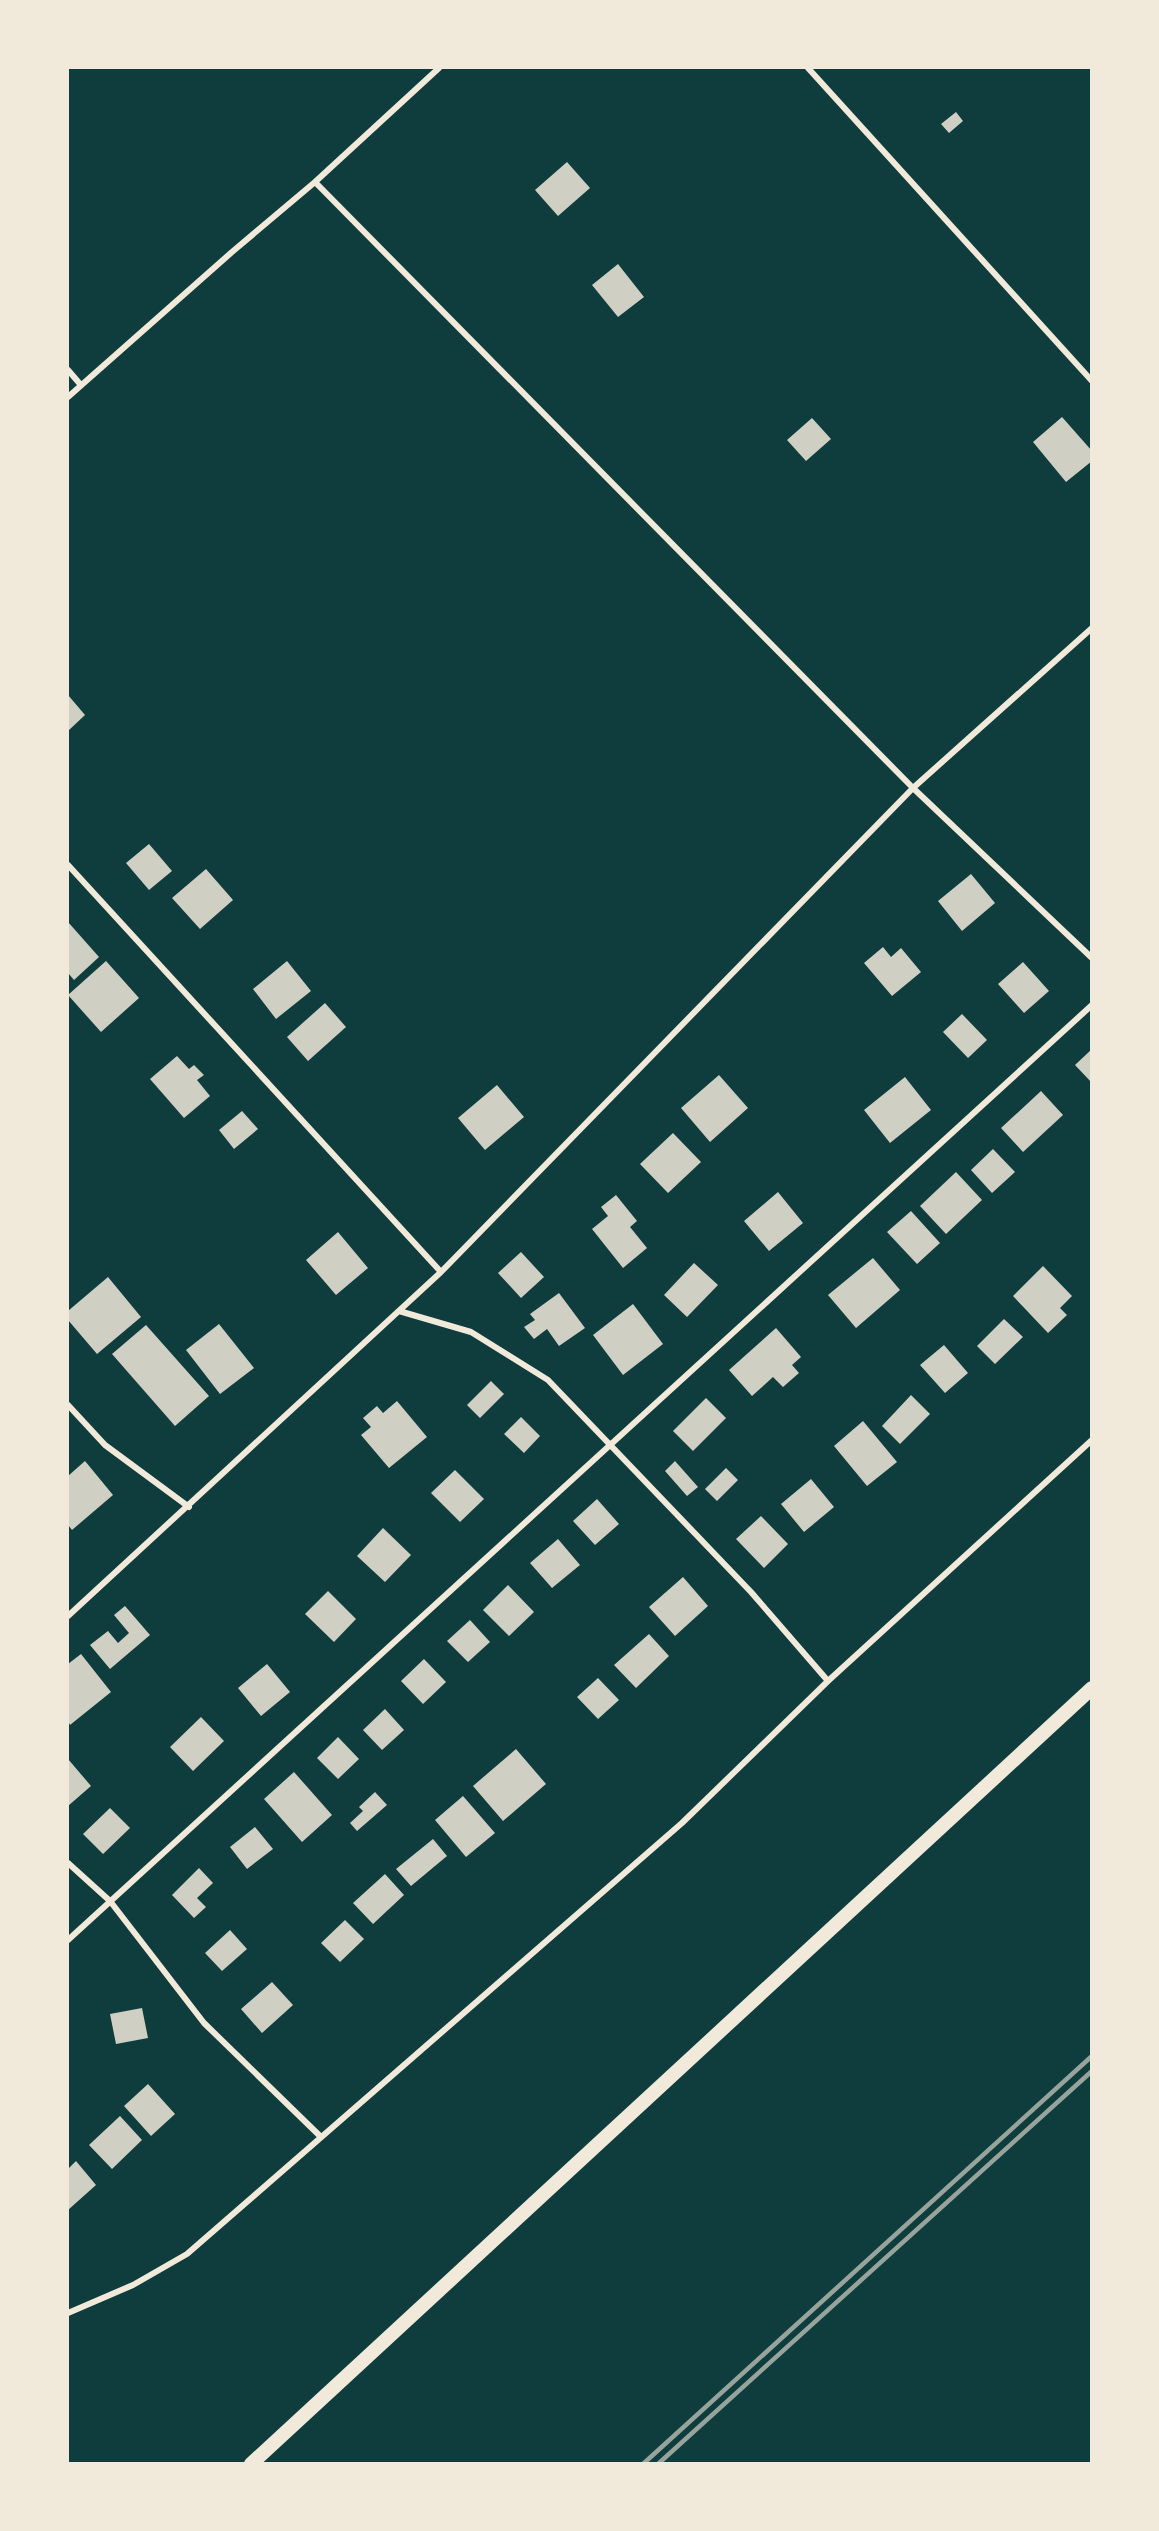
<svg xmlns="http://www.w3.org/2000/svg" width="1159" height="2531" font-family="'Open Sans',sans-serif">
	<style>
		.building { fill: #cfcfc3 }
		.lines { fill: none; stroke-linecap: round; stroke-linejoin: round }
		.minor { stroke: #f1e9da; stroke-width: 6 }
		.primary { stroke: #f1e9da; stroke-width: 14 }
		.rail { stroke: #97a49c; stroke-width: 4.5 }
	</style>
	<rect width="100%" height="100%" fill="#0f3d3e"/>
	<!-- building -->
	<path class="building" d="M956,112L963,121L949,133L941,124Z
		M567,162L590,188L558,216L535,190Z
		M618,264L644,297L618,317L592,285Z
		M1062,417L1092,451V461L1066,482L1033,442Z
		M812,418L831,439L806,461L787,440Z
		M68,695L85,715L68,731Z
		M149,844L172,871L149,890L126,863Z
		M206,869L233,900L200,929L172,898Z
		M971,874L995,903L962,931L938,901Z
		M68,922L99,957L74,980L68,973Z
		M883,947L891,957L901,948L921,972L892,996L864,963Z
		M106,961L139,998L101,1032L68,995Z
		M287,961L311,991L276,1019L253,989Z
		M1023,962L1049,991L1024,1013L998,984Z
		M325,1003L346,1027L308,1061L287,1037Z
		M962,1014L987,1040L968,1058L943,1032Z
		M1092,1049V1083L1075,1065Z
		M177,1056L189,1069L194,1065L204,1075L197,1080L210,1096L184,1118L150,1079Z
		M719,1075L748,1108L710,1142L681,1108Z
		M905,1077L931,1110L890,1143L864,1110Z
		M497,1085L524,1117L485,1150L458,1118Z
		M1041,1091L1063,1115L1023,1152L1001,1128Z
		M242,1111L258,1129L234,1149L219,1130Z
		M673,1133L701,1162L668,1193L640,1164Z
		M993,1149L1015,1172L992,1193L971,1170Z
		M956,1172L982,1200L946,1234L920,1206Z
		M778,1192L803,1223L769,1251L744,1221Z
		M616,1195L637,1221L630,1227L647,1248L623,1268L592,1229L608,1216L601,1207Z
		M911,1211L940,1243L917,1264L887,1232Z
		M338,1232L368,1268L336,1295L306,1260Z
		M521,1252L544,1277L521,1298L498,1273Z
		M873,1258L900,1290L856,1328L828,1295Z
		M694,1263L718,1285L687,1317L664,1295Z
		M1043,1266L1072,1296L1060,1308L1067,1315L1048,1333L1013,1296Z
		M108,1277L141,1317L97,1354L68,1320V1311Z
		M559,1293L585,1328L559,1346L547,1329L534,1339L524,1327L535,1320L530,1314Z
		M633,1304L663,1344L623,1375L593,1335Z
		M1004,1319L1023,1337L995,1364L977,1346Z
		M219,1324L254,1368L220,1394L186,1350Z
		M146,1325L209,1396L175,1426L112,1354Z
		M776,1328L801,1357L792,1365L799,1373L783,1387L773,1377L752,1396L729,1370Z
		M944,1345L968,1373L945,1393L920,1365Z
		M491,1381L504,1394L480,1418L467,1405Z
		M911,1395L930,1414L900,1444L882,1426Z
		M706,1398L726,1418L693,1451L673,1431Z
		M397,1401L427,1437L389,1468L361,1435L371,1427L363,1418L377,1406L383,1413Z
		M521,1417L540,1436L524,1453L504,1434Z
		M863,1421L897,1462L867,1486L834,1446Z
		M85,1461L113,1495L72,1530L68,1525V1476Z
		M675,1461L698,1487L687,1496L665,1471Z
		M726,1468L738,1480L717,1501L705,1489Z
		M455,1470L484,1499L460,1522L431,1493Z
		M811,1479L834,1507L804,1532L781,1504Z
		M597,1499L619,1524L595,1545L573,1521Z
		M761,1516L788,1544L764,1568L736,1539Z
		M383,1528L411,1555L385,1582L357,1556Z
		M558,1539L580,1565L552,1588L530,1563Z
		M683,1577L708,1606L675,1636L649,1607Z
		M508,1585L534,1612L509,1636L483,1610Z
		M328,1591L356,1619L334,1642L305,1614Z
		M125,1606L150,1635L110,1669L90,1645L108,1631L118,1643L129,1633L114,1615Z
		M470,1620L490,1642L468,1662L447,1641Z
		M649,1634L669,1656L636,1688L614,1665Z
		M81,1654L111,1692L70,1725L68,1721V1664Z
		M424,1659L446,1682L423,1704L401,1681Z
		M267,1664L290,1692L261,1716L238,1688Z
		M598,1678L619,1700L598,1719L577,1697Z
		M385,1709L404,1730L382,1750L363,1730Z
		M201,1717L224,1741L193,1771L170,1747Z
		M338,1737L359,1759L338,1779L317,1758Z
		M516,1749L546,1784L503,1821L473,1786Z
		M68,1759L91,1786L68,1806Z
		M294,1772L332,1815L302,1842L264,1799Z
		M375,1792L387,1805L357,1831L350,1823L363,1811L359,1807Z
		M463,1796L495,1833L466,1857L435,1820Z
		M110,1808L130,1828L103,1854L83,1834Z
		M255,1827L273,1849L247,1869L230,1847Z
		M433,1839L447,1856L411,1886L396,1869Z
		M199,1868L213,1883L197,1898L206,1907L194,1918L172,1895Z
		M385,1874L404,1895L373,1924L353,1903Z
		M345,1920L364,1939L340,1962L321,1943Z
		M230,1930L247,1949L222,1971L205,1953Z
		M272,1982L293,2005L262,2033L241,2009Z
		M142,2008L148,2038L116,2044L110,2014Z
		M148,2084L175,2114L151,2136L124,2106Z
		M120,2116L142,2140L112,2169L89,2145Z
		M76,2161L96,2185L68,2210V2169Z"/>
	<g class="lines">
		<!-- minor -->
		<path class="minor" d="M808,68L1092,381
			M315,182L913,788L1092,958
			M68,370L80,384
			M68,397L232,252L315,182L439,68
			M68,865L441,1272
			M399,1311L471,1332L548,1380L751,1592L828,1681
			M68,1405L105,1445L189,1507
			M68,1616L441,1272L913,788L1092,628
			M68,1863L110,1901L204,2023L321,2137
			M68,1940L1092,1005
			M68,2313L133,2285L187,2254L682,1823L828,1681L1092,1440"/>
		<!-- primary -->
		<path class="primary" d="M251,2464L1092,1688"/>
		<!-- rail -->
		<path class="rail" d="M643,2464L1092,2056
			M658,2464L1092,2071"/>
	</g>
	<!-- border -->
	<rect width="1159" height="2531" fill="none" stroke="#f1e9da" stroke-width="138"/>
</svg>
